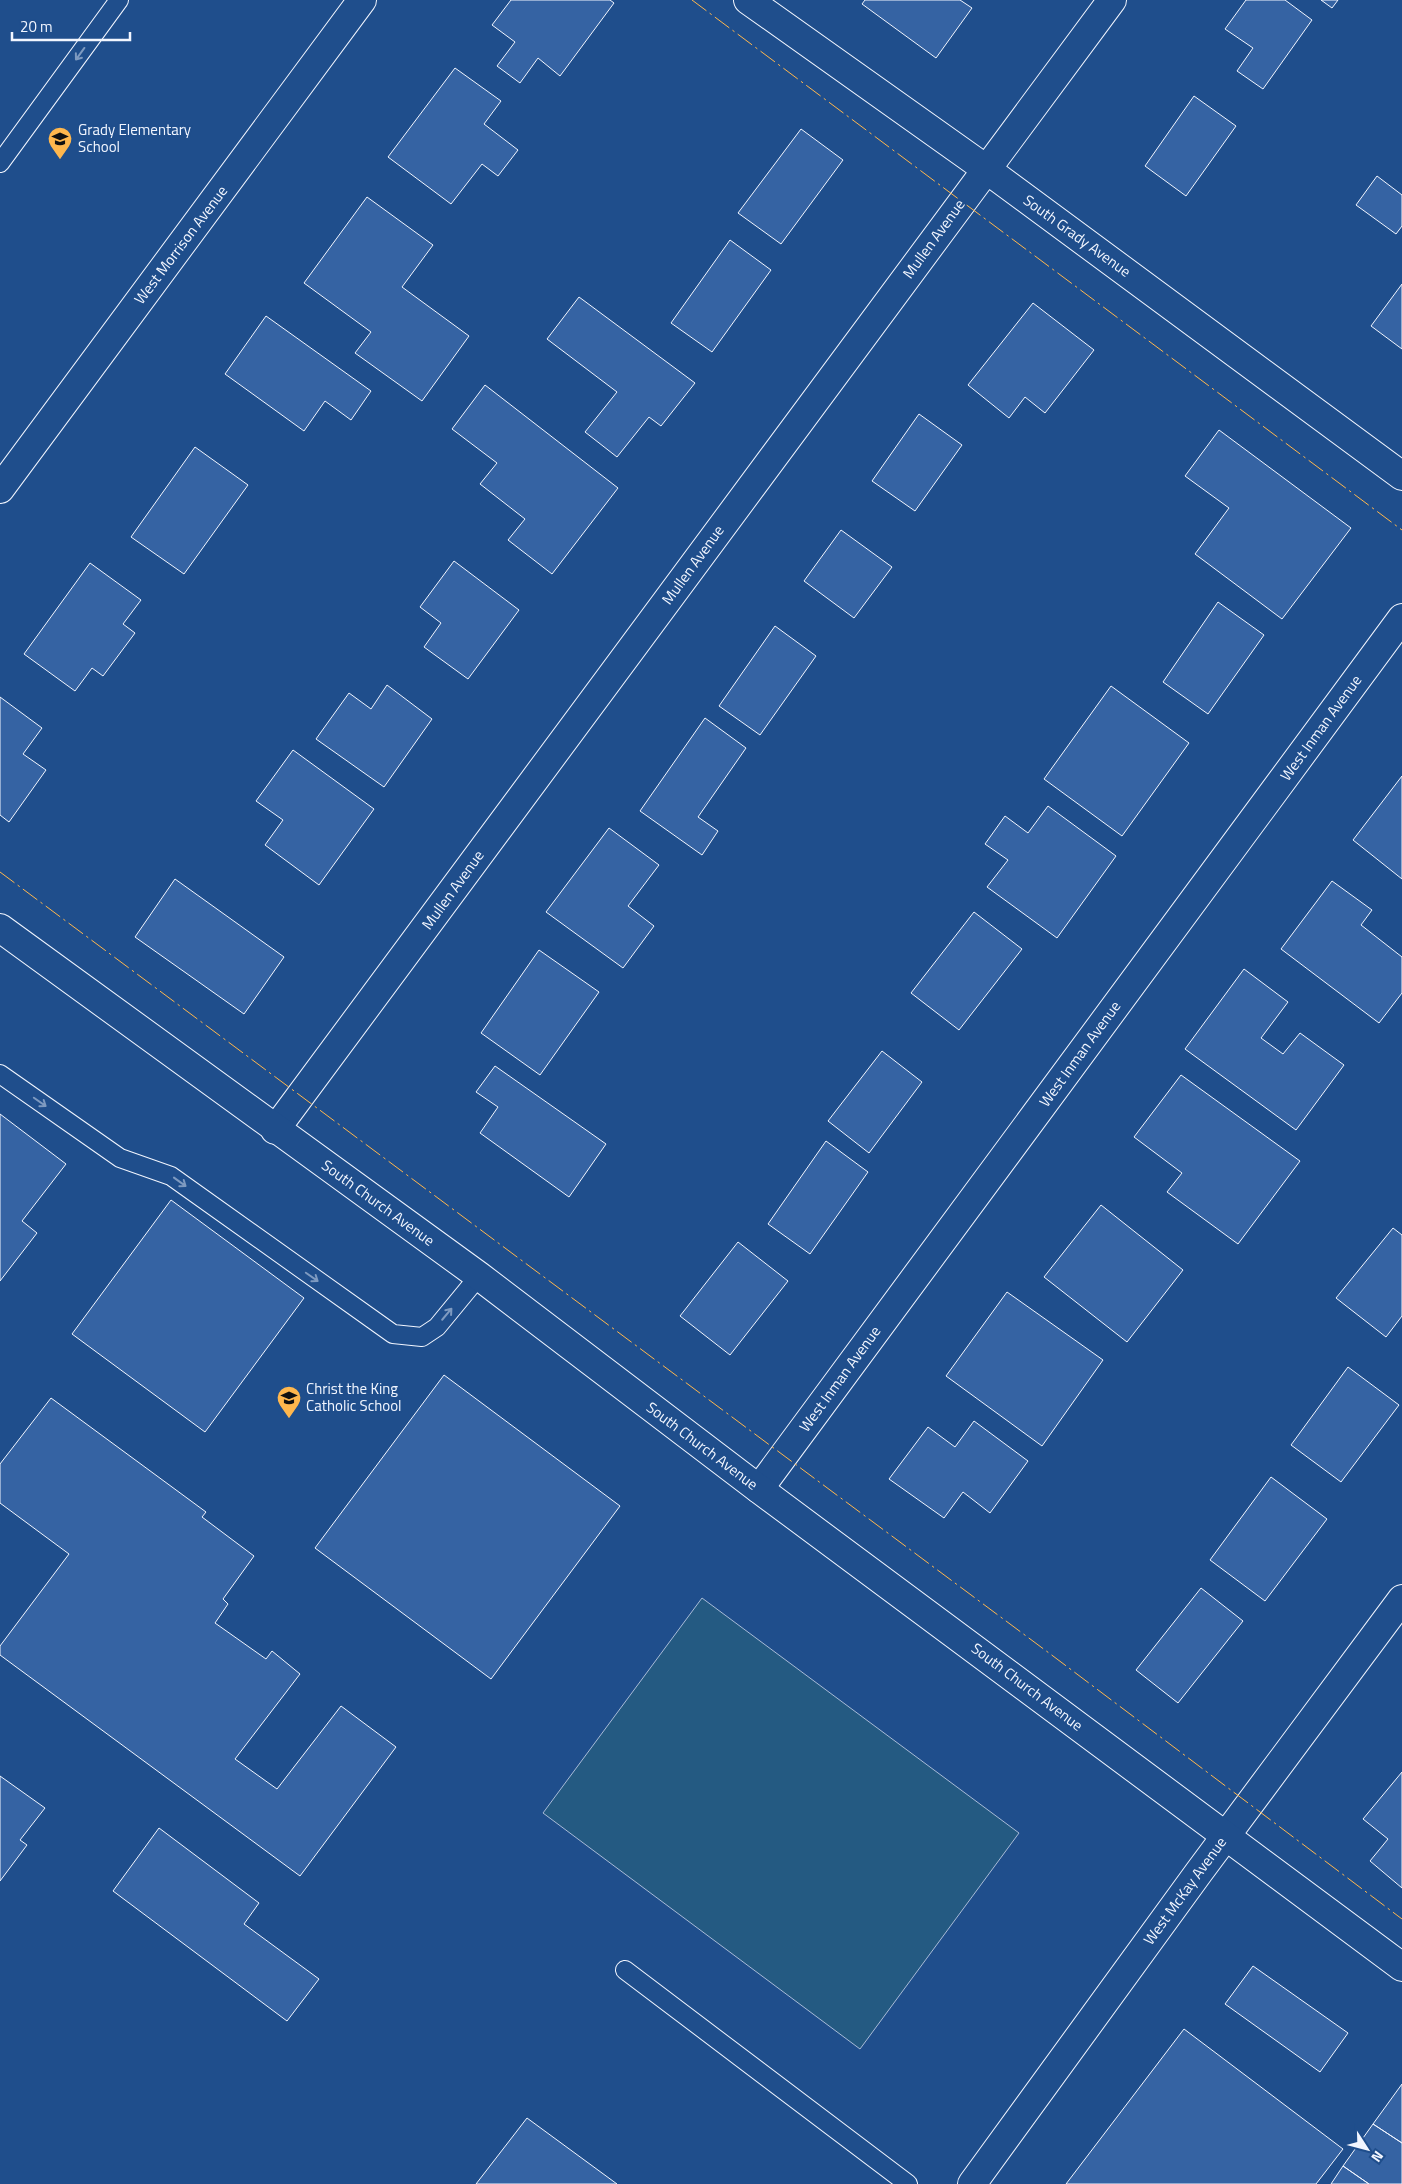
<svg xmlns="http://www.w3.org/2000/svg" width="1402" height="2184" font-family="'Titillium Web',sans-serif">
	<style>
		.green { fill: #245a82; stroke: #a8bbd7 }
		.building { fill: #3563a3; stroke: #f2f6ff }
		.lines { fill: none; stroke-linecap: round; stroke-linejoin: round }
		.service-casing { stroke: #f2f6ff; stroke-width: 20 }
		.minor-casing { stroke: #f2f6ff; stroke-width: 30 }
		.tertiary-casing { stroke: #f2f6ff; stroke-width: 30 }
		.service { stroke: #1f4e8c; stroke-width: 18 }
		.minor { stroke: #1f4e8c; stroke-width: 28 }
		.tertiary { stroke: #1f4e8c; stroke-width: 28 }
		.power { stroke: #ffb74d; stroke-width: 1; stroke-dasharray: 18 4 2.5 4; stroke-linecap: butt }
		.oneway { stroke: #7e9ac0 }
		.labels { text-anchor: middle; stroke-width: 4; stroke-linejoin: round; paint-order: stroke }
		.poi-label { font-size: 15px; fill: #f2f6ff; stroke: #1f4e8c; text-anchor: start }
		.street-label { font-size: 15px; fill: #f2f6ff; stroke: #1f4e8c }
	</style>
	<rect width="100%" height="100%" fill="#1f4e8c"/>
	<!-- green -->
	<path class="green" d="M702,1598L1019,1833L860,2049L543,1813Z"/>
	<!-- building -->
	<path class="building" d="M511,0H610L614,3L560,76L538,58L520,83L497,66L515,42L492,25Z
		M865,0H960L972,8L936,58L862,4Z
		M1246,0H1285L1312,20L1263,89L1237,71L1253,48L1225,29Z
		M1321,0H1338L1332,8Z
		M455,68L501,101L484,124L518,150L498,176L482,164L451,204L388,157Z
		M1194,96L1236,126L1186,196L1145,166Z
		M801,129L843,160L781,244L738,213Z
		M1377,176L1402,195V226L1396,234L1356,205Z
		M367,197L433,245L402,287L469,336L422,401L355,353L371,332L304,283Z
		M730,240L771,270L712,352L671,323Z
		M1402,284V349L1371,326Z
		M579,297L695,383L661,426L649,417L617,457L585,432L617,392L547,339Z
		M1033,303L1094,350L1045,413L1025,397L1009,418L968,385Z
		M266,316L371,391L351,420L325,401L304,431L225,374Z
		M485,385L618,488L552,574L508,540L525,519L480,484L497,463L452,429Z
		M919,414L962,445L915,511L872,481Z
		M1219,430L1351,528L1282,619L1195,554L1229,508L1185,476Z
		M195,447L248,485L184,574L131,537Z
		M841,530L892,567L854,618L804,581Z
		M454,561L519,610L468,679L424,647L441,623L420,607Z
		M90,563L141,600L123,624L135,633L103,676L92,668L75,691L24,654Z
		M1218,602L1264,635L1208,714L1163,682Z
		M775,626L816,656L760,735L719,706Z
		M387,685L432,719L384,787L316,739L349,693L371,709Z
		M1111,686L1189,743L1122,836L1044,779Z
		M0,697L42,728L23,754L46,770L9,822L0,815Z
		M705,718L746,748L698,817L718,831L702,855L640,811Z
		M293,750L374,809L319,885L265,845L283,820L256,801Z
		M1402,776V879L1353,840Z
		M1048,806L1116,856L1057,938L987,887L1008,860L985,844L1005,816L1028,833Z
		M609,828L659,865L628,906L654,926L623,968L546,912Z
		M175,879L284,957L244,1014L135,937Z
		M1332,881L1372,910L1361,925L1402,957V993L1379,1023L1281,949Z
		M974,912L1022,949L959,1030L911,993Z
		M539,950L599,992L540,1075L481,1033Z
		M1244,969L1288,1002L1261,1038L1283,1054L1300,1033L1344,1065L1296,1130L1185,1049Z
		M882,1051L922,1082L869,1153L828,1121Z
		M495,1066L606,1144L569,1197L480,1133L498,1107L476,1092Z
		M1181,1075L1300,1161L1238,1244L1167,1192L1182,1173L1134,1137Z
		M0,1114L66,1164L22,1221L37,1233L0,1281Z
		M826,1141L868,1172L810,1254L768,1224Z
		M171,1200L304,1298L205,1432L72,1334Z
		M1101,1205L1183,1270L1127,1342L1044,1277Z
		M1393,1228L1402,1235V1316L1386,1337L1336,1298Z
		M738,1242L788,1281L730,1355L680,1316Z
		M1007,1292L1103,1360L1042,1446L946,1376Z
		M1348,1367L1399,1405L1341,1482L1291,1445Z
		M444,1375L620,1506L491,1679L315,1548Z
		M51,1398L206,1512L202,1517L254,1556L223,1599L228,1604L215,1623L266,1659L272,1651L300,1674L235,1759L277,1789L341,1706L396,1747L300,1876L0,1655V1646L69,1554L0,1503V1464Z
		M974,1421L1028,1461L990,1513L963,1492L944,1518L889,1479L928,1427L955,1447Z
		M1271,1477L1327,1519L1265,1601L1210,1560Z
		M1201,1588L1243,1621L1178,1703L1136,1670Z
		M1402,1772V1888L1370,1861L1388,1839L1363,1819Z
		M0,1776L45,1808L20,1840L27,1845L0,1881Z
		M159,1828L259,1903L244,1924L319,1979L287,2021L113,1891Z
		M1253,1966L1348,2033L1320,2072L1225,2004Z
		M1184,2029L1343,2149L1316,2184H1066Z
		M1402,2084V2143L1373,2124Z
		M527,2118L617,2184H476Z
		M1373,2124L1402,2143V2184H1369L1343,2166Z
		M1343,2166L1369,2184H1331Z"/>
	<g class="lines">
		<defs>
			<path id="service" d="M0,163L119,0
				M0,1074L120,1158L171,1176L393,1334L422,1337L437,1327L479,1276
				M625,1970L908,2184"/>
			<path id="minor" d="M748,0L986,169L1402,476
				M0,489L362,0
				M275,1130L1112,0
				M759,1489L1402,618
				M972,2184L1199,1872L1402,1599"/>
			<path id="tertiary" d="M0,928L479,1276L759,1489L1402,1967"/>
		</defs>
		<!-- service casing -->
		<use href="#service" class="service-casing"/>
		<!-- minor casing -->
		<use href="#minor" class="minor-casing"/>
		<!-- tertiary casing -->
		<use href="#tertiary" class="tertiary-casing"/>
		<!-- service -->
		<use href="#service" class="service"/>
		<!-- minor -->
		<use href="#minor" class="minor"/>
		<!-- tertiary -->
		<use href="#tertiary" class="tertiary"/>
		<!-- power -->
		<path class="power" d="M692,0L1402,530
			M0,872L1053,1656L1402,1919"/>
	</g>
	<!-- one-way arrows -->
	<defs><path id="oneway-shaft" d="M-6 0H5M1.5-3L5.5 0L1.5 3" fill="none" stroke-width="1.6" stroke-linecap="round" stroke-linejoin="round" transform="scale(1.25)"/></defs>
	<g class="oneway">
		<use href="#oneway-shaft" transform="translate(80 54) rotate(126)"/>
		<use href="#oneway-shaft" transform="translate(40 1102) rotate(35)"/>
		<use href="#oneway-shaft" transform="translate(180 1182) rotate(36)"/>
		<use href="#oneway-shaft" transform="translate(312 1277) rotate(35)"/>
		<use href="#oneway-shaft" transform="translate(447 1314) rotate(-50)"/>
	</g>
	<!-- icons -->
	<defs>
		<symbol id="school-pin" viewBox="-11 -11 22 30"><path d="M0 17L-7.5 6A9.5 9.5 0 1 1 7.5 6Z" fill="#ffb74d" stroke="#1f4e8c"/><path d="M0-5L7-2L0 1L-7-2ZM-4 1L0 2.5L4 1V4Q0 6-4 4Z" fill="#111"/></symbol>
	</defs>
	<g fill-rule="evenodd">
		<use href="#school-pin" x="46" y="125" width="28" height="38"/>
		<use href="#school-pin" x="275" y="1384" width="28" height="38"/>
	</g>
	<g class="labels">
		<!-- poi labels -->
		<g class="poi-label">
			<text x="78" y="135">Grady Elementary<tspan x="78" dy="17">School</tspan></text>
			<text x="306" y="1394">Christ the King<tspan x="306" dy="17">Catholic School</tspan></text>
		</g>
		<!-- street labels -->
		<g class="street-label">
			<text transform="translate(1077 236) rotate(36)" y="5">South Grady Avenue</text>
			<text transform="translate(934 239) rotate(-54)" y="5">Mullen Avenue</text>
			<text transform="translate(181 245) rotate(-53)" y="5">West Morrison Avenue</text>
			<text transform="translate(693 565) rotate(-54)" y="5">Mullen Avenue</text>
			<text transform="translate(1321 728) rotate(-54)" y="5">West Inman Avenue</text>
			<text transform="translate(453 890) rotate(-54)" y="5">Mullen Avenue</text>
			<text transform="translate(1080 1054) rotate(-54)" y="5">West Inman Avenue</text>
			<text transform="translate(378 1203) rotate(36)" y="5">South Church Avenue</text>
			<text transform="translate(840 1379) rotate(-54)" y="5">West Inman Avenue</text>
			<text transform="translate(702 1446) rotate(37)" y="5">South Church Avenue</text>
			<text transform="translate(1027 1687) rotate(37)" y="5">South Church Avenue</text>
			<text transform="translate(1185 1891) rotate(-54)" y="5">West McKay Avenue</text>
		</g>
	</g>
	<!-- north arrow -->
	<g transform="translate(1367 2149) rotate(126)" stroke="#1f4e8c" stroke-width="4" paint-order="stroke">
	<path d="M0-4L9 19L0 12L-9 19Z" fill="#f2f6ff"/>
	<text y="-8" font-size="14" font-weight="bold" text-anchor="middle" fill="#f2f6ff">N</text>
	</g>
	<!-- scale -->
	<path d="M12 32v8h118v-8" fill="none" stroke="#f2f6ff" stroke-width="2.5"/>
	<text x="20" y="32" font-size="15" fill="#f2f6ff" stroke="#1f4e8c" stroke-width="4" paint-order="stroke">20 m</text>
</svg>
